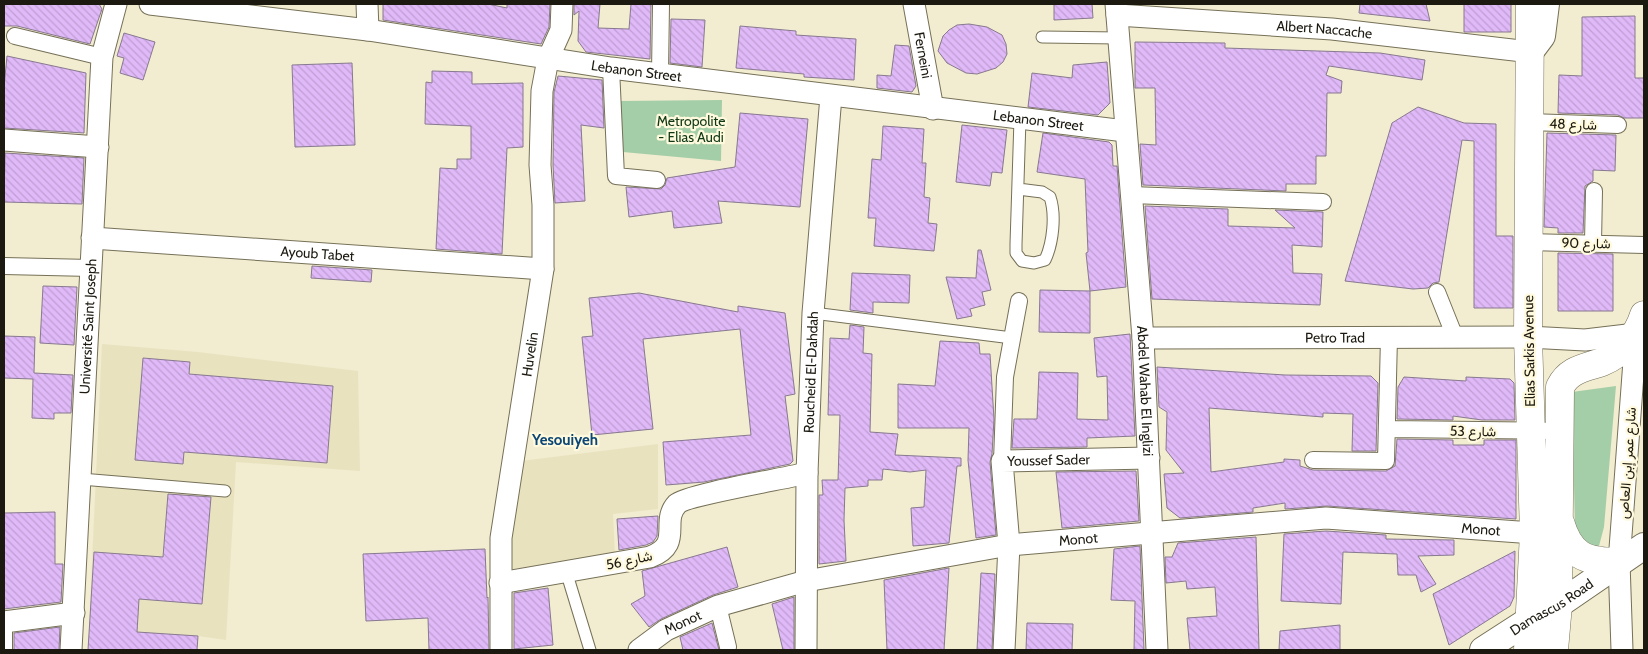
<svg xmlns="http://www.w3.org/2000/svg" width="1648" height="654" font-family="Cabin,Vazirmatn,sans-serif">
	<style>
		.built { fill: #e9e2bf }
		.green { fill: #a4cea7 }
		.building { fill: url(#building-back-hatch); stroke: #87798f }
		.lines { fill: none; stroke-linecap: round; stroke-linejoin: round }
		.service-casing { stroke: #757057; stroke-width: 13 }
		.pedestrian-casing { stroke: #757057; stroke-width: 18 }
		.minor-casing { stroke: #757057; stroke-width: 23 }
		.tertiary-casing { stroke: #757057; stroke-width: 28 }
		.secondary-casing { stroke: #757057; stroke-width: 29 }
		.service { stroke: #fff; stroke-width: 11 }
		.pedestrian { stroke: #fff; stroke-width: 16 }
		.minor { stroke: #fff; stroke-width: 21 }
		.tertiary { stroke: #fff; stroke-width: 26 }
		.secondary { stroke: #fff; stroke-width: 28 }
		.labels { text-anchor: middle; stroke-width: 4.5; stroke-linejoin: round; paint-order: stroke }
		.street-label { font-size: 14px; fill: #1c1a10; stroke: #fff9dd }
		.park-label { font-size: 14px; fill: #0e3816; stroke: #fff9dd }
		.neighbourhood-label { font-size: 15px; font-weight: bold; fill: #0b4676; stroke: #fff9dd }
	</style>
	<defs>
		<pattern id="building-back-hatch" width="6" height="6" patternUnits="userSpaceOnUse" patternTransform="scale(1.25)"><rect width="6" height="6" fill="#e0b9f8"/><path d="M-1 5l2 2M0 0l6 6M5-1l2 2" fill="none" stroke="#c09ed4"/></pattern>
	</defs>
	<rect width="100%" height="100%" fill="#f2ecd0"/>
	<!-- built -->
	<path class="built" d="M102,344L198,352L358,371L360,471L236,462L226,640L198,636L197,650H88Z
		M658,444V509L613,514L615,557L512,569L511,539L521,461Z"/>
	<!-- green -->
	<path class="green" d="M722,100L721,161L623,152L619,101Z
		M1616,386L1604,527L1599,546L1583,548L1575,531L1572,392Z"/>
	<!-- building -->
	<path class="building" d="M4,4H99L102,9L90,44L17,26H4Z
		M383,4H488L507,8V4H550L549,27L541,44L383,20Z
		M574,4H600L598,28L629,29L631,4H651L650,59L586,52L578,41L579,11L574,15Z
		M1054,4H1092L1093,18L1054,20Z
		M1360,4H1426L1430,21L1359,13Z
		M1464,4H1511V32H1464Z
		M1635,16V78H1644V118H1624L1618,115L1558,113L1559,75L1582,76V17Z
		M671,19L705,20L702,67L670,63Z
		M969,24L987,27L1002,35L1006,44L1007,54L1003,62L996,68L977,74L966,73L947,63L938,51L943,36L949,30L957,25Z
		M740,26L796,31V35L856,39L854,80L804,77V74L736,68Z
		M124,33L155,42L143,80L120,73L124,58L117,56Z
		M1135,42L1225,43V48L1380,53L1425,60L1422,80L1329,66L1326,75L1342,81L1341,93H1327L1326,156H1316V184H1286V191L1143,185L1140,144L1156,145L1155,88H1135Z
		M895,45L909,46L916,86L912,92L877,88V75L891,76Z
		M7,56L86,73L84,133L4,128V87Z
		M1107,62L1110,103L1098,115L1028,107L1032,73L1072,78L1073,65Z
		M352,63L355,145L295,147L292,65Z
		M432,71L472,72V84L523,83V147L507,148L502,254L436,249L440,168L457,169V159H471V126L425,124L426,82L432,83Z
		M558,76L602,80L604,128L581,125L585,201L555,203L553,165L554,92Z
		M1418,107L1464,123L1496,124V236H1513V308H1474V141L1462,140L1439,282L1433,283L1428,288L1413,289L1345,281L1392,123Z
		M740,113L808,119L800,207L718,201L722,223L674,228L672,211L629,217L626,187L661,189L665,185L667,178L735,167Z
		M962,125L1007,130L1002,173L992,172L990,186L956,182Z
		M883,126L924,129L922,163H926L924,197L930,198L928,223L937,224L934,251L874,246L876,218H868L872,159L881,160Z
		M1043,133L1109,142L1112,145L1113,166H1117L1126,287L1090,291V333L1039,332L1040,290L1090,291L1086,253L1088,252L1085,179L1037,172Z
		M1547,133L1616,135L1615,171L1593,170V181L1585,186L1583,233H1558V228L1544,227Z
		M5,153L84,158L82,204L4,202Z
		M1145,206L1228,209V226L1295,228L1275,210L1323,212L1322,247L1292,245L1293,273L1322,274L1320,305L1152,299Z
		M978,250H981L991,290L982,292L985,305L970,309L972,316L957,319L946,277L976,278Z
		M1558,253L1613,254V311H1558Z
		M312,266L372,270L371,282L311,278Z
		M852,273L910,275L909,303L873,302V313L850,310Z
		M43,286L77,287L74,345L40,343Z
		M639,293L738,312V306L785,313L795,394L785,396L793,461L790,464L704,482L666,485L663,442L751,435L740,329L643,339L653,429L592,435L582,337L593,336L589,298Z
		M850,325L864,327L863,353L872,354L870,432L898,434L895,455L961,458V466H957L949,543L913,546L911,508L924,507L926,470L910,472L883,469L882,480H868V486L845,488L844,520L846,561L819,564V495H823L822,480H838L840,415H828L830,338L849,339Z
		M1130,334L1135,436L1087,438V447L1012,448L1014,419H1037L1039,372L1078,373L1077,419L1108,420L1107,376L1097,377L1094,338Z
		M4,336L35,337L34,373L73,375L71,413H54V419L32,418L33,379L4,378Z
		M940,341L979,343L980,354H990L994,419L992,454L990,462L996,535L976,538L968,460L969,428H898V384L935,386Z
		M143,358L190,362L189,374L333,386L327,463L184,452L183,464L135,460Z
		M1157,367L1285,375L1371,376L1378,383L1376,451H1352L1353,414L1323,413V417L1209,408L1211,472L1284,462V459L1300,460V466L1313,470L1386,471L1395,466L1397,439L1453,440V445H1484V440H1516V519L1327,506L1285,509V503L1253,508V512L1180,518L1167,508L1164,474L1184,473L1166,450L1167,412L1159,407Z
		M1404,377L1466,381V377L1510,379L1514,383L1515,420H1482L1453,416V420L1397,419L1398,387Z
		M1136,471L1139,521L1062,528L1056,472Z
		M168,494L211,497L202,604L139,599L137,632L198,636L197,650H88L94,552L163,557Z
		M55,512V564H63L61,602L4,609V513Z
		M658,516L657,536L653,542L646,545L619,550L617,519Z
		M1326,531L1386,535V539L1454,540V555L1418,556L1436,584L1421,592L1416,575H1398L1397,554L1343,552L1341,604L1281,601L1284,534Z
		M1256,537L1259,650H1190L1187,618L1217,616L1215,587L1187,589L1186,581L1166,583L1165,557H1172L1178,543Z
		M1140,546L1144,650H1134L1135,601L1111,600L1114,549Z
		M727,547L738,587L713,595L661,619L649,627L631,604L645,596L642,571Z
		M485,549L487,598L488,597L489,650H429L428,618L366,621L363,554Z
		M1515,551L1514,597L1510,606L1449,645L1433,594Z
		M949,568L944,650H887L884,580Z
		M981,573L995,574L992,650H977Z
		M548,588L553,645L514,649V593Z
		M794,597V650H783L772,604Z
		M712,623L719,650H683L680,637Z
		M1027,623L1073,624L1072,650H1026Z
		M1340,625V650H1279L1280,631Z
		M60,627L59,650H14V633Z"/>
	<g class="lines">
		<defs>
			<path id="service" d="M1042,37L1119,38
				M1018,189L1042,192L1050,197C1056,215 1053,243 1045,260L1034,263L1022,261L1016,253V244L1020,119
				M813,313L1012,338
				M81,479L225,491
				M566,571L590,650"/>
			<path id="pedestrian" d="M15,36L102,57
				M611,68L616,176L657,180
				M660,73L661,4
				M1529,122L1618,125
				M1131,195L1323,202
				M1528,242L1644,245
				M1593,243L1594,191
				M4,266L91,268
				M1437,292L1455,337
				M1388,429L1558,431
				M1313,460L1386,461L1389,337
				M1002,461L1005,377L1019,301
				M718,606L728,647
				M4,650V622"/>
			<g id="minor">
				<path id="s1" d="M150,4L368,30L611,68L1125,131"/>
				<path d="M367,4L368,30"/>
				<path id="s2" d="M914,4L933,109"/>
				<path id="s3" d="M1116,4L1143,338L1157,650"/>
				<path id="s4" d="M1117,15L1332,29L1530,52"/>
				<path d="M4,140L98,147"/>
				<path id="s5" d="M92,238L543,269"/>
				<path id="s6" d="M1143,338L1528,337L1585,340L1636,334L1619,562L1622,650"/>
				<path d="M500,583L650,557C684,544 660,522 677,504C686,495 788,478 807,473"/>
				<path d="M4,622L74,613"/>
				<path id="s7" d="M71,650L102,57L116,4"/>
				<path id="s8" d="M501,650V538L543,269V205L540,165L542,91L548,59L561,30L562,4"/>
				<path id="s9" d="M639,650L666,630L718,606L806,581L1009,545L1326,518L1534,533"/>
				<path id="s10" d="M806,650L807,473L813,313L831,96"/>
				<path id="s11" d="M1004,650L1009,545L1002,461L1149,458"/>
			</g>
			<g id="tertiary">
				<path d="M1530,52L1542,36L1546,4"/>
				<path id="s12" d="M1483,650L1531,619L1558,605L1644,546"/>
			</g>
			<path id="secondary" d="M1560,522C1570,556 1585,562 1619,562
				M1528,650L1534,533L1528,337L1530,4
				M1554,650L1558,605L1560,387C1569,369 1585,368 1602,362C1622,354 1638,335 1644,315"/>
		</defs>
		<!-- service casing -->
		<use href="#service" class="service-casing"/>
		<!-- pedestrian casing -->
		<use href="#pedestrian" class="pedestrian-casing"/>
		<!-- minor casing -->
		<use href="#minor" class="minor-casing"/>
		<!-- tertiary casing -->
		<use href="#tertiary" class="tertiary-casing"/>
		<!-- secondary casing -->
		<use href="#secondary" class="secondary-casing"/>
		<!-- service -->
		<use href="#service" class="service"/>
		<!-- pedestrian -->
		<use href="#pedestrian" class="pedestrian"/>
		<!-- minor -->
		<use href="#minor" class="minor"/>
		<!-- tertiary -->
		<use href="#tertiary" class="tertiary"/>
		<!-- secondary -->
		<use href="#secondary" class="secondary"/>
	</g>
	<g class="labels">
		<!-- street labels -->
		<g class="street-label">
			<text dy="5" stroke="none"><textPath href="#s4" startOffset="208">Albert Naccache</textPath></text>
			<text dy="5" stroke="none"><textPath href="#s2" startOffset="52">Ferneini</textPath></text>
			<text dy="5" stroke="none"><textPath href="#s1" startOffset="491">Lebanon Street</textPath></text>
			<text dy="5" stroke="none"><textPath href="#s1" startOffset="896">Lebanon Street</textPath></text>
			<text transform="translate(1573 124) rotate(2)" y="5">شارع 48</text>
			<text transform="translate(1586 243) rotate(1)" y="5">شارع 90</text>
			<text dy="5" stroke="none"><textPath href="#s5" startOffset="226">Ayoub Tabet</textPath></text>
			<text dy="5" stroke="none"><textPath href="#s7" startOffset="324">Université Saint Joseph</textPath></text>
			<text dy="5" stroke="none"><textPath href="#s6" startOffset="192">Petro Trad</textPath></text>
			<text transform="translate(1529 351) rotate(-91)" y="5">Elias Sarkis Avenue</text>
			<text dy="5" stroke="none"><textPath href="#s8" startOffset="298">Huvelin</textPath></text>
			<text dy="5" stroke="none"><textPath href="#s10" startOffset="278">Roucheid El-Dahdah</textPath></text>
			<text dy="5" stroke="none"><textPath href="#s3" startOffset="388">Abdel Wahab El Inglizi</textPath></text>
			<text transform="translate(1473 431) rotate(1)" y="5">شارع 53</text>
			<text dy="5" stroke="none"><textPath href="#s11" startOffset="236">Youssef Sader</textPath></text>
			<text transform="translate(1627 463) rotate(-86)" y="5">شارع عمر إبن العاص</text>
			<text dy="5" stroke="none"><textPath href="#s9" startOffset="862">Monot</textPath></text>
			<text dy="5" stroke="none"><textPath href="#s9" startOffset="458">Monot</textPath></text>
			<text transform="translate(629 560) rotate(-12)" y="5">شارع 56</text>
			<text dy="5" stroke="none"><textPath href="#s12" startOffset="81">Damascus Road</textPath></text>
			<text dy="5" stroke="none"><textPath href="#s9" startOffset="52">Monot</textPath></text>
		</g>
		<!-- park labels -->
		<g class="park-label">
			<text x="691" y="126">Metropolite<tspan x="691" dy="16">- Elias Audi</tspan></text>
		</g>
		<!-- neighbourhood labels -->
		<g class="neighbourhood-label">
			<text x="565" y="445">Yesouiyeh</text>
		</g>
	</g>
	<!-- border -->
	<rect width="1648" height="654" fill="none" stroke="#1c1a10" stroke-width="10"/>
</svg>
